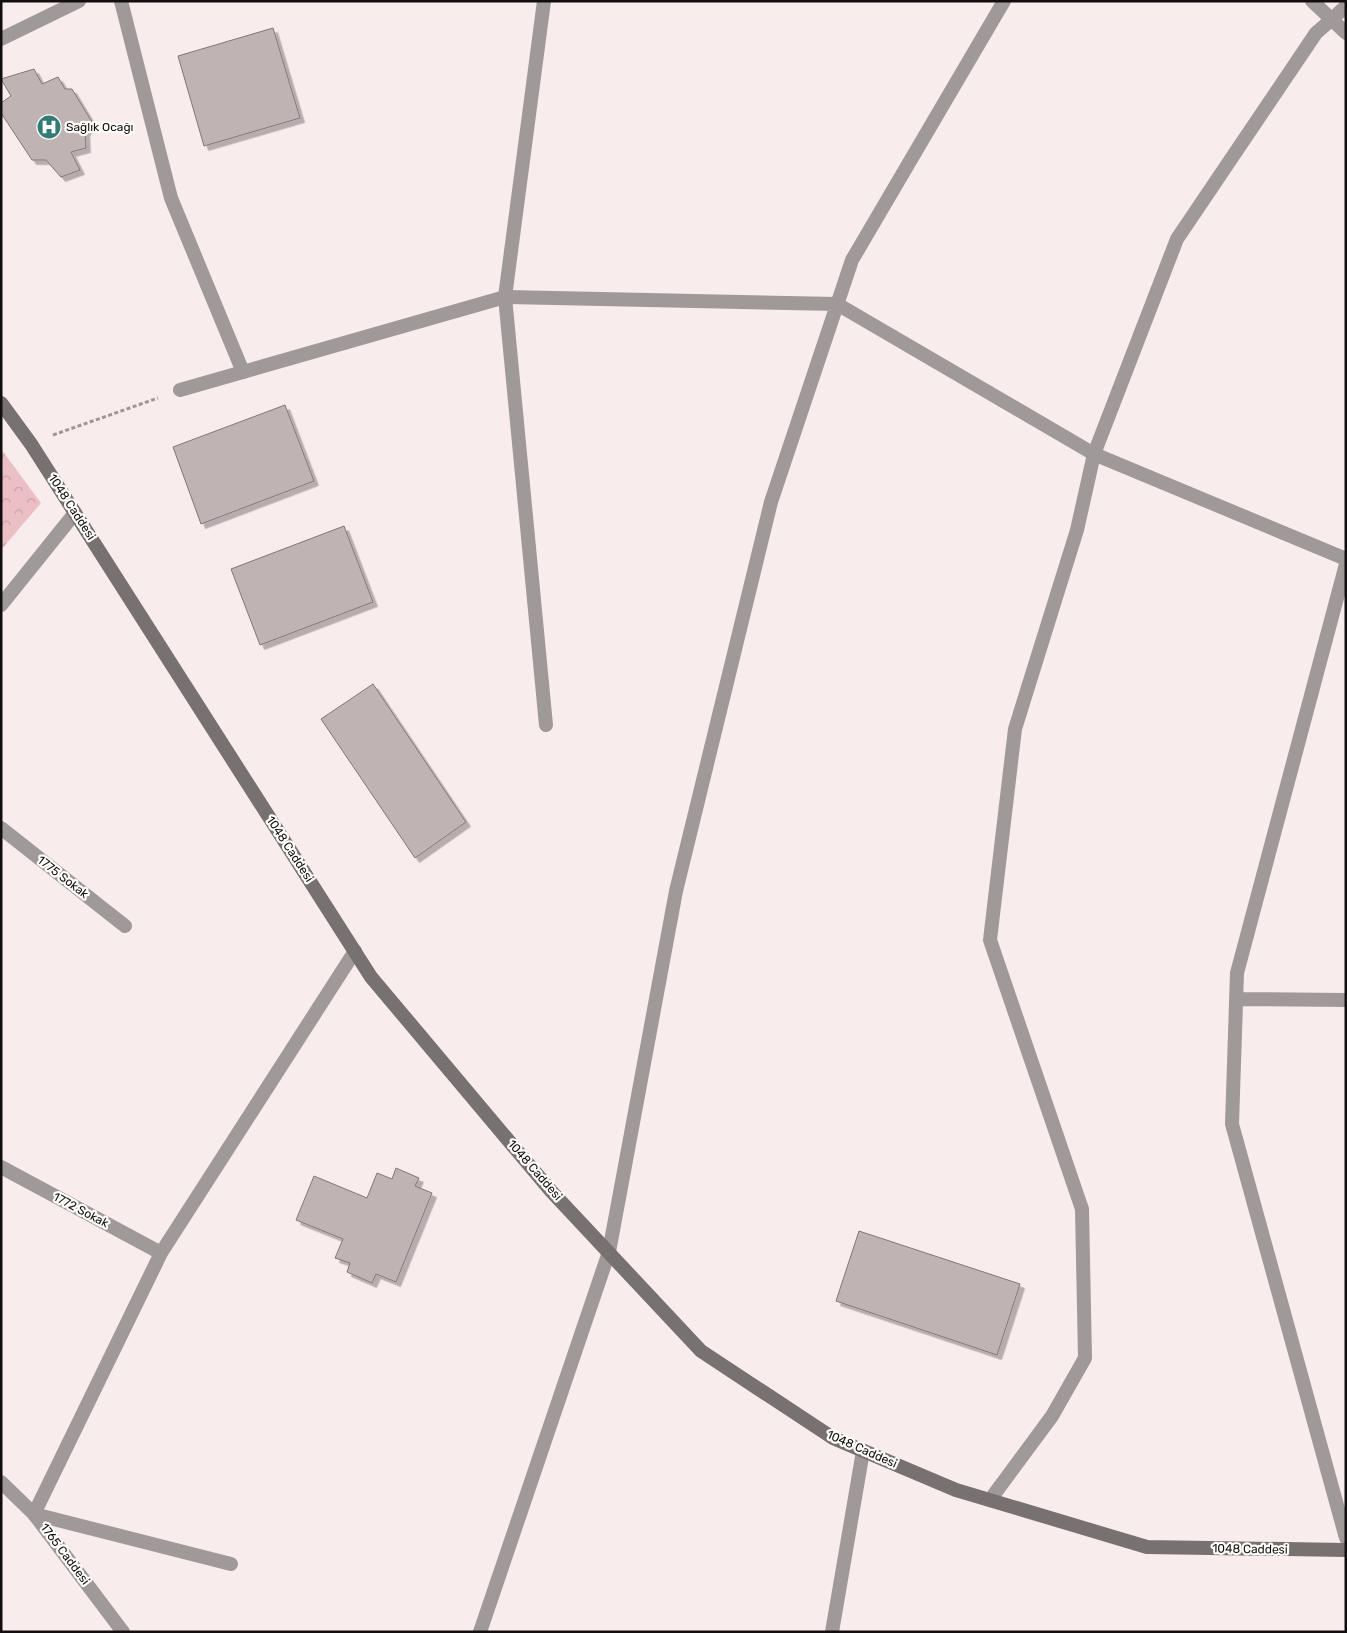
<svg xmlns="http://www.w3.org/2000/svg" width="1347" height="1633" font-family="Rubik,sans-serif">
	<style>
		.park { fill: url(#park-crowns) }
		.building { fill: #bfb3b4; stroke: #827778; filter: url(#shadow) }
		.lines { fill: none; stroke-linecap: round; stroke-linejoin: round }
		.path { stroke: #9e9596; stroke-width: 3; stroke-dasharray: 4 2.5; stroke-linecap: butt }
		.service { stroke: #9f999a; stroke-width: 14 }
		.minor { stroke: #9f999a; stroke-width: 14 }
		.tertiary { stroke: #9f999a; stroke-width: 14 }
		.secondary { stroke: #787171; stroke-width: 14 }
		.labels { text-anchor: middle; stroke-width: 4.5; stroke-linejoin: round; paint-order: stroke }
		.poi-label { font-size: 12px; fill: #120e0f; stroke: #fffcfc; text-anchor: start }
		.street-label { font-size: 12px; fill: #120e0f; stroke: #fffcfc }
	</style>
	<defs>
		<pattern id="park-crowns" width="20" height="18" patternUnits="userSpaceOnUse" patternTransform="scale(1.25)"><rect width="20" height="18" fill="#ecbfc5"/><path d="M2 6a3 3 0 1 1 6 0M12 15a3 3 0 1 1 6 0" fill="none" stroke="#c9a3a8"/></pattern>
		<filter id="shadow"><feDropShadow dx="4.5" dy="4.5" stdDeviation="0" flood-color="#0004"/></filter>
	</defs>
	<rect width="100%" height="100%" fill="#f9eced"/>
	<!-- park -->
	<path class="park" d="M1,449L41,503L1,550Z"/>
	<!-- building -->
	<path class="building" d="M273,28L300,118L204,146L178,56Z
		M34,69L42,84L58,77L65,89H72L92,122L85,132L86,148L71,152L80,170L61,177L46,160H32L1,113V103L11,96L1,79Z
		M285,405L314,481L201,524L173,447Z
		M344,526L373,602L260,645L231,569Z
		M373,684L466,822L415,858L321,719Z
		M396,1168L419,1178L415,1186L432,1193L396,1282L376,1274L372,1283L347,1272L350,1263L335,1258L343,1239L296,1220L314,1176L367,1198L377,1173L392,1179Z
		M859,1231L1020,1284L997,1355L836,1301Z"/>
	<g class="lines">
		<!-- path -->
		<path class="path" d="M53,435L158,398"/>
		<!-- service -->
		<path class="service" d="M1331,20L1346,6
			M34,1514L231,1564"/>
		<!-- minor -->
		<path class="minor" d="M121,1L171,198L243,372
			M544,1L505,297L546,725
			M1312,1L1346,33
			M837,304L1094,454L1346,559
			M1346,564L1237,973L1232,1124L1346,1538
			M1,605L75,513
			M1236,999L1346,1000
			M1,1167L161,1253
			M990,1500L1052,1416L1085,1358L1082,1209L990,940L1015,729L1077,530L1094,454L1177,239L1316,33L1331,20
			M34,1514L161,1253L355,951
			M480,1632L609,1252
			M832,1632L863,1451"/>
		<!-- tertiary -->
		<path class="tertiary" d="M1,39L79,1
			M180,390L505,297L837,304
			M1,828L125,926
			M609,1252L676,891L771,502L852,260L1004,1
			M1,1482L34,1514L123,1632"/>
		<!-- secondary -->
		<path class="secondary" d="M1,403L31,444L371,977L551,1191L701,1351L833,1438L956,1490L1147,1547L1346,1550"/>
	</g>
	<!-- icons -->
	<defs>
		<symbol id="hospital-disc" viewBox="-11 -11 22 22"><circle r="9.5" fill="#337b77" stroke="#fffcfc"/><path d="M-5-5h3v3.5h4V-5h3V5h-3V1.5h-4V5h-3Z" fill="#fff"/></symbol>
	</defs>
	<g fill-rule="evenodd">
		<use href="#hospital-disc" x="35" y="113" width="28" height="28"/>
	</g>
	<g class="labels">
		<!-- poi labels -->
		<g class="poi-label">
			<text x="66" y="131">Sağlık Ocağı</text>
		</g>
		<!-- street labels -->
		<g class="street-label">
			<text transform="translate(72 507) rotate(57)" y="4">1048 Caddesi</text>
			<text transform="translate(290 849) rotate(57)" y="4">1048 Caddesi</text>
			<text transform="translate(63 877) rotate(38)" y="4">1775 Sokak</text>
			<text transform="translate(535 1170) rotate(49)" y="4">1048 Caddesi</text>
			<text transform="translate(81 1210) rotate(28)" y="4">1772 Sokak</text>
			<text transform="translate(862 1449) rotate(24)" y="4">1048 Caddesi</text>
			<text transform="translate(1250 1549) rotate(1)" y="4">1048 Caddesi</text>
			<text transform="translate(65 1554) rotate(53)" y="4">1765 Caddesi</text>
		</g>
	</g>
	<!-- border -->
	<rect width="1347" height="1633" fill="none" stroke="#120e0f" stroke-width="5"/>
</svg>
